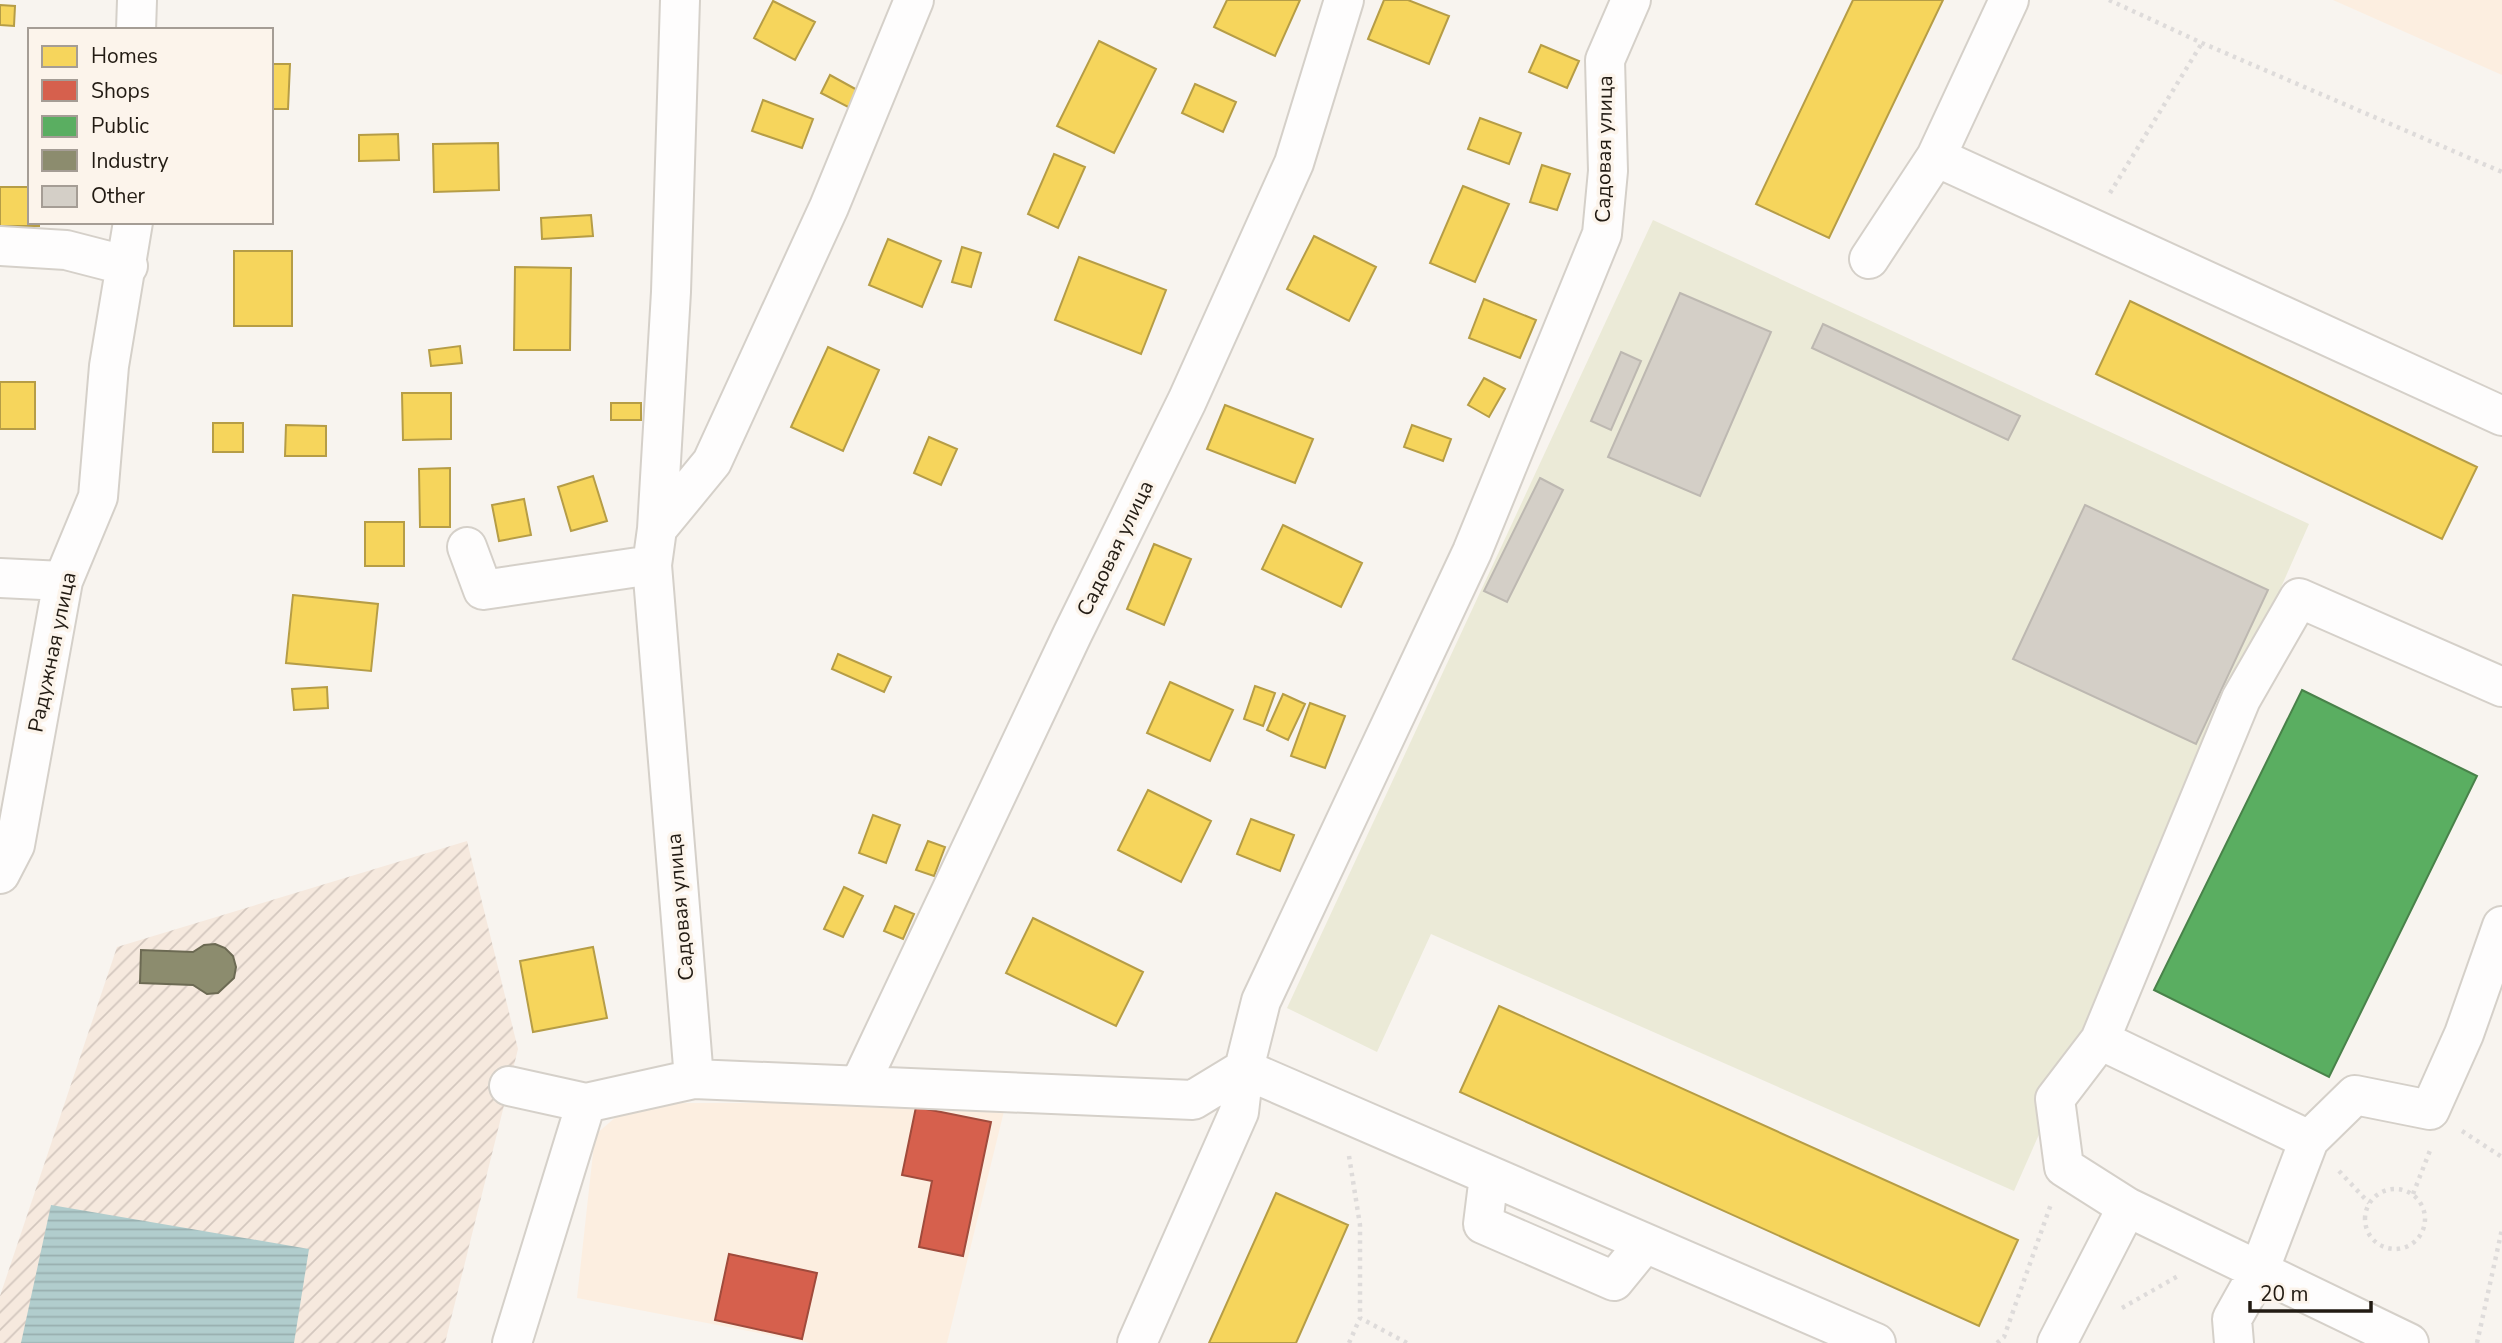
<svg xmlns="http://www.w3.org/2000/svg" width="2502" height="1343" font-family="'Nunito Sans',sans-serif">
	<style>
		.built { fill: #fceee0 }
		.industrial { fill: url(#industrial-furrows) }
		.pitch { fill: #ebead7 }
		.water { fill: url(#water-rules) }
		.homes { fill: #f6d55c; stroke: #b69d46; stroke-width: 2 }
		.shops { fill: #d6604d; stroke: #a04b3c; stroke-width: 2 }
		.public { fill: #5aae61; stroke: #49824a; stroke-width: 2 }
		.industry { fill: #8c8c6e; stroke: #6c6a53; stroke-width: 2 }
		.building { fill: #d4cfc7; stroke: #bdb8b1; stroke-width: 2 }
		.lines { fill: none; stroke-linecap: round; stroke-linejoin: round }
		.minor-casing { stroke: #d5d0c9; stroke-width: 42 }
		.path { stroke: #dedbda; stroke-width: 4.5; stroke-dasharray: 3.5 5; stroke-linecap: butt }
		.minor { stroke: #fefdfd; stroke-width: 38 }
		.labels { text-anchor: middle; stroke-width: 7; stroke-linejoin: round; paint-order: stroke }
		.street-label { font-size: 21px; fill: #221b13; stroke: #fcf4eb }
	</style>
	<defs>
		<pattern id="industrial-furrows" width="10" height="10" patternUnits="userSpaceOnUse" patternTransform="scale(1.75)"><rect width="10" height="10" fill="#f6e9de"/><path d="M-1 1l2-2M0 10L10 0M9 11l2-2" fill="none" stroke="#d3c7be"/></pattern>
		<pattern id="water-rules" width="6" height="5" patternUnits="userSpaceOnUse" patternTransform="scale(1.75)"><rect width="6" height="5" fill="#b1cdcd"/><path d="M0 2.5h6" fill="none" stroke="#98afaf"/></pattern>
	</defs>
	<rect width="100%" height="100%" fill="#f8f4ef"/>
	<!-- built -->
	<path class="built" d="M2333,0H2502V75Z
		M632,1103H1006L947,1343H810L577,1298L595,1135Z"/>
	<!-- industrial -->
	<path class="industrial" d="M467,841L518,1049L445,1343H0V1296L117,947Z"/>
	<!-- pitch -->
	<path class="pitch" d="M1653,220L2309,524L2014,1191L1431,934L1377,1052L1287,1008Z"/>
	<!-- water -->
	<path class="water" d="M51,1205L309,1249L294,1343H21Z"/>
	<!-- homes -->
	<path class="homes" d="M1227,0H1300L1275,56L1214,27Z
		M1384,0H1408L1449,16L1429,64L1368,39Z
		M1853,0H1943L1829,238L1756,204Z
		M773,1L815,22L795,60L754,38Z
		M0,5L15,6L14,26L0,25Z
		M1099,41L1156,69L1114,153L1057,126Z
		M1541,45L1579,61L1567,88L1529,72Z
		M271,64H290L288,109H271Z
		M830,75L859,91L850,108L821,93Z
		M1195,84L1236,102L1223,132L1182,113Z
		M763,100L813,119L802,148L752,131Z
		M1480,118L1521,133L1509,164L1468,149Z
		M398,134L399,160L359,161V135Z
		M498,143L499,190L434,192L433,144Z
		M1054,154L1085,167L1058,228L1028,214Z
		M1542,165L1570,174L1557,210L1530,202Z
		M1463,186L1509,204L1475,282L1430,263Z
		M0,187H30V222H39V226H0Z
		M591,215L593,236L542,239L541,218Z
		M1314,236L1376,267L1349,321L1287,289Z
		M888,239L941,261L922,307L869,285Z
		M962,247L981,253L971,287L952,282Z
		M234,251H292V326H234Z
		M1079,257L1166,290L1141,354L1055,320Z
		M515,267L571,268L570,350H514Z
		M1484,299L1536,320L1520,358L1469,338Z
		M2130,301L2477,467L2442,539L2096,374Z
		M460,346L462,363L431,366L429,350Z
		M828,347L879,370L843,451L791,427Z
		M1484,378L1505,389L1489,417L1468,405Z
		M0,382H35V429H0Z
		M402,393H451V439L403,440Z
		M611,403H641V420H611Z
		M1225,405L1313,439L1295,483L1207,449Z
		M213,423H243V452H213Z
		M286,425L326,426V456H285Z
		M1412,425L1451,439L1443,461L1404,447Z
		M929,437L957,449L941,485L914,473Z
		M450,468V527H420L419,469Z
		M593,476L607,521L571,531L558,487Z
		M524,499L531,535L499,541L492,505Z
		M365,522H404V566H365Z
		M1283,525L1362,563L1341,607L1262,569Z
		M1154,544L1191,559L1164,625L1127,609Z
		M293,595L378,604L371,671L286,663Z
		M838,654L891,677L884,692L832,669Z
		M1170,682L1233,710L1210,761L1147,733Z
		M1255,686L1275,693L1263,726L1244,719Z
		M327,687L328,708L294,710L292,689Z
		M1283,694L1305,704L1288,740L1267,730Z
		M1310,703L1345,716L1325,768L1291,756Z
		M1148,790L1211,821L1181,882L1118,850Z
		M873,815L900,825L886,863L859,853Z
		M1251,819L1294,835L1280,871L1237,854Z
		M928,841L945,847L934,876L916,870Z
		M844,887L863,896L843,937L824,929Z
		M895,906L914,914L903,939L884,931Z
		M1033,918L1143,972L1116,1026L1006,973Z
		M593,947L607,1018L533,1032L520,961Z
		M1499,1006L2018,1240L1979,1326L1460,1092Z
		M1276,1193L1348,1225L1296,1343H1209Z"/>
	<!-- shops -->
	<path class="shops" d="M916,1107L991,1122L963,1256L919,1247L932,1181L902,1175Z
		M729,1254L817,1273L802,1339L715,1320Z"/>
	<!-- public -->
	<path class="public" d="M2302,690L2477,776L2329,1077L2154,990Z"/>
	<!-- industry -->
	<path class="industry" d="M215,944L225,948L233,956L236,967L234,978L218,993L207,994L193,985L140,983L141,950L193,952L204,945Z"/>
	<!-- building -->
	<path class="building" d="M1680,293L1771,332L1700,496L1608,457Z
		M1823,324L2020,416L2008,440L1812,348Z
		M1621,352L1641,361L1611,430L1591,421Z
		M1540,478L1563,490L1507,602L1484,591Z
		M2085,505L2268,590L2196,744L2013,659Z"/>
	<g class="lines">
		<defs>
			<path id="minor" d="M136,30L137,0
				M1936,157L2009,0
				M0,246L66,250L128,266
				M1869,259L1936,157L2502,416
				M657,529L671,292L680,0
				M467,547L483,590L652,565
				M0,578L63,581
				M2502,687L2299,598L2241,699L2100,1040L2309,1140L2355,1095L2430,1110L2464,1034L2502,926
				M0,874L15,845L63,581L98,497L109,366L133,222
				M2100,1040L2055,1099L2064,1167L2127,1207L2409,1343
				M694,1079L652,565L657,529L712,462L829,207L914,0
				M509,1086L586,1103
				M859,1086L1072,635L1187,401L1294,163L1344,0
				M1489,1176L1483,1224L1614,1281L1645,1243
				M512,1343L586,1103L694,1079L1193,1100L1244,1069L1261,1001L1472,552L1602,234L1608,171L1605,60L1631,0
				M1137,1343L1239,1112L1244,1069L1876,1343
				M2057,1343L2127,1207
				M2234,1343L2232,1319L2259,1271L2309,1140"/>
		</defs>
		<!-- minor casing -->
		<use href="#minor" class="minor-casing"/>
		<!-- path -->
		<path class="path" d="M2109,0L2202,43L2502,172
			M2110,193L2202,43
			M2462,1131L2502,1157
			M1349,1156L1360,1225V1318L1407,1343
			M2339,1171L2369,1203
			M2365 1219a30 30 0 1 1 60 0a30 30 0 1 1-60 0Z
			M2413,1194L2431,1148
			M2122,1308L2178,1276
			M1349,1343L1360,1318
			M1997,1343L2004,1337L2051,1204
			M2477,1343L2502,1229"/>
		<!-- minor -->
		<use href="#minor" class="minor"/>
	</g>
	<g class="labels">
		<!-- street labels -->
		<g class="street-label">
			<text transform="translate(1604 149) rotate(-89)" y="7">Садовая улица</text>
			<text transform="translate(1115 548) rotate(-64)" y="7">Садовая улица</text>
			<text transform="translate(52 652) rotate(-78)" y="7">Радужная улица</text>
			<text transform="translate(680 907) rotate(-95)" y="7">Садовая улица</text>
		</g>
	</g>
	<!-- legend -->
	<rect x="28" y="28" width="245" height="196" fill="#fcf4eb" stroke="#a59d95" stroke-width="2"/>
	<rect x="42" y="46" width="35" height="21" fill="#f6d55c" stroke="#a59d95" stroke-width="2"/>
	<text x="91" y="63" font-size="21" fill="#221b13">Homes</text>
	<rect x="42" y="80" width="35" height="21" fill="#d6604d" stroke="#a59d95" stroke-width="2"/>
	<text x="91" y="98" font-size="21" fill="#221b13">Shops</text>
	<rect x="42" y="116" width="35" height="21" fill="#5aae61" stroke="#a59d95" stroke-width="2"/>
	<text x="91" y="133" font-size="21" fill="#221b13">Public</text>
	<rect x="42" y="150" width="35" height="21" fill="#8c8c6e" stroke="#a59d95" stroke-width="2"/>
	<text x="91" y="168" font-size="21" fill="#221b13">Industry</text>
	<rect x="42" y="186" width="35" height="21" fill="#d4cfc7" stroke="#a59d95" stroke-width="2"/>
	<text x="91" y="203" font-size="21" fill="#221b13">Other</text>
	<!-- scale -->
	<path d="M2250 1301v10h121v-10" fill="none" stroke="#221b13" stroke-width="3.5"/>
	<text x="2260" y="1301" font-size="21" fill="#221b13" stroke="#fcf4eb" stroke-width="5" paint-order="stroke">20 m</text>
</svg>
